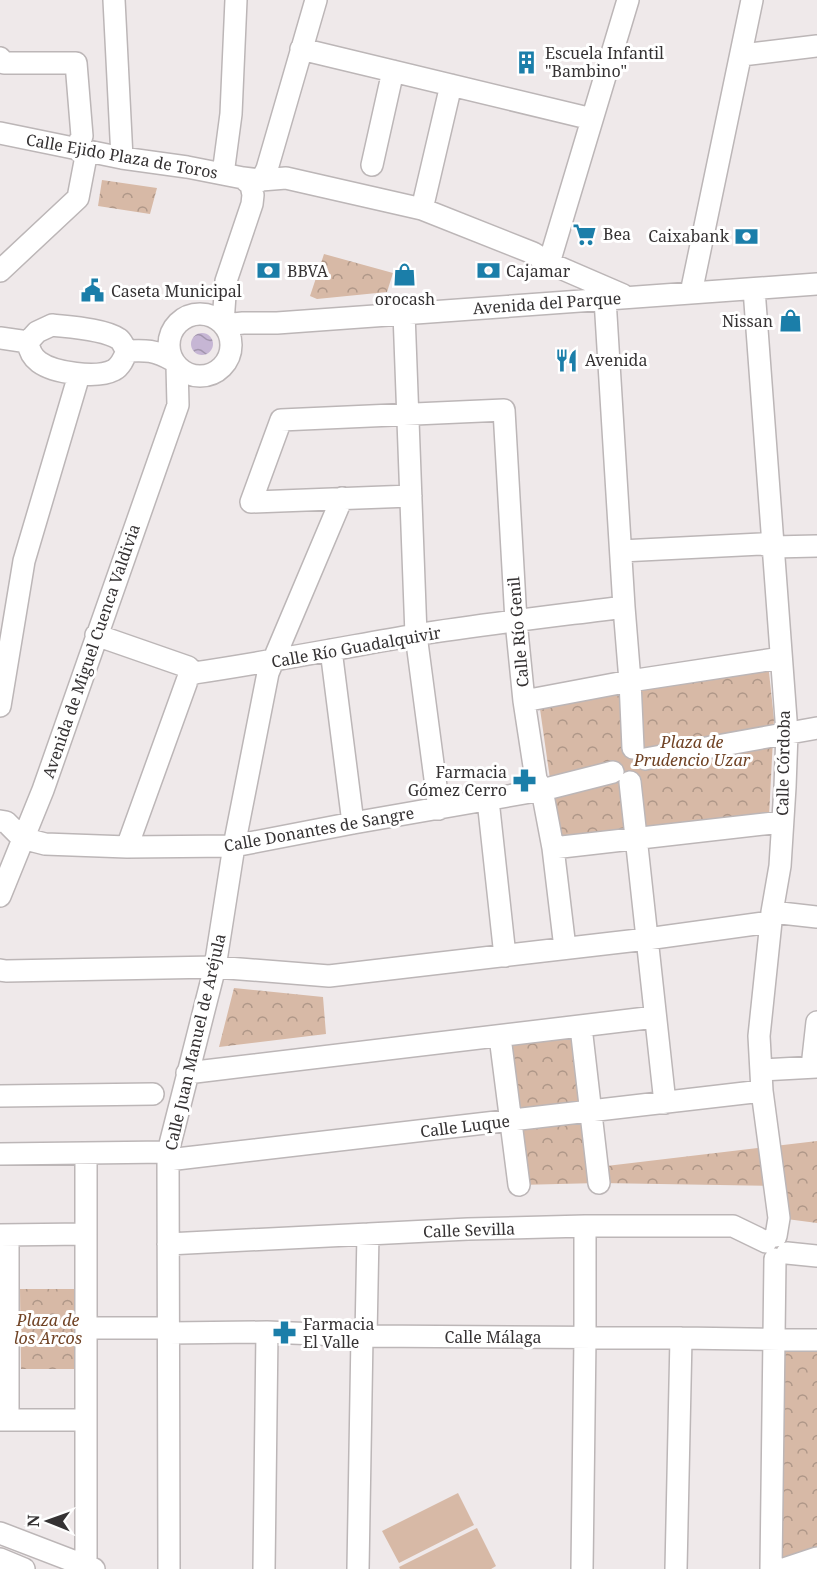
<svg xmlns="http://www.w3.org/2000/svg" width="817" height="1569" font-family="'Noto Serif',serif">
	<style>
		.green { fill: #d7b9a6 }
		.park { fill: url(#park-crowns) }
		.water { fill: url(#water-waves) }
		.lines { fill: none; stroke-linecap: round; stroke-linejoin: round }
		.minor-casing { stroke: #bcb6b7; stroke-width: 24 }
		.minor { stroke: #fff; stroke-width: 21 }
		.labels { text-anchor: middle; stroke-width: 6; stroke-linejoin: round; paint-order: stroke }
		.poi-label { font-size: 16px; fill: #353233; stroke: #fff; text-anchor: start }
		.street-label { font-size: 16px; fill: #353233; stroke: #fff }
		.park-label { font-size: 16px; font-style: italic; fill: #704325; stroke: #fff }
	</style>
	<defs>
		<pattern id="park-crowns" width="20" height="18" patternUnits="userSpaceOnUse" patternTransform="scale(1.5)"><rect width="20" height="18" fill="#d7b9a6"/><path d="M2 6a3 3 0 1 1 6 0M12 15a3 3 0 1 1 6 0" fill="none" stroke="#af9788"/></pattern>
		<pattern id="water-waves" width="16" height="10" patternUnits="userSpaceOnUse" patternTransform="scale(1.5)"><rect width="16" height="10" fill="#c6b6d4"/><path d="M0 5q4-4 8 0t8 0" fill="none" stroke="#a295ad"/></pattern>
	</defs>
	<rect width="100%" height="100%" fill="#efe9ea"/>
	<!-- green -->
	<path class="green" d="M458,1493L474,1525L399,1563L382,1531Z
		M477,1528L496,1566L491,1569H400L399,1567Z"/>
	<!-- park -->
	<path class="park" d="M102,180L157,188L150,214L98,206Z
		M324,254L393,273L387,292L317,299L310,296Z
		M768,663L774,719L769,817L559,842L539,702Z
		M234,988L323,997L326,1034L219,1047Z
		M581,1027L598,1167L817,1141V1223L779,1218L775,1186L599,1183L519,1185L500,1037Z
		M20,1289H75V1369H21Z
		M773,1340H817V1558L771,1569Z"/>
	<!-- water -->
	<path class="water" d="M191 344a11 11 0 1 1 22 0a11 11 0 1 1-22 0Z"/>
	<g class="lines">
		<defs>
			<path id="minor" d="M114,0L122,158
				M301,49L592,119
				M742,55L817,46
				M0,58L4,63H76L82,136L76,149
				M0,133L122,158L187,167L243,178L251,185L253,195L252,204L226,281L223,323
				M372,165L393,71
				M223,174L231,114L236,0
				M243,178L261,180L286,178L422,209L533,253L549,263L623,295
				M251,185C261,183 263,177 267,169L316,0
				M422,209L451,85
				M549,263L628,0
				M0,271L78,198L87,151
				M754,289L787,733L785,787L780,866L772,912L759,1036L762,1091L779,1218L776,1236
				M691,293L752,0
				M605,299L624,607L630,681L633,748
				M404,313L416,635L439,809
				M169 345a31 31 0 1 1 62 0a31 31 0 1 1-62 0Z
				M52,325C69,327 105,329 119,339C122,341 124,347 127,351C124,358 121,366 114,370C97,379 54,373 39,362C32,357 29,350 28,342L37,332Z
				M224,325L243,323H277L817,284
				M0,338L28,342
				M127,351C146,350 155,350 172,360
				M411,496L251,502L281,420L504,410L516,621L524,701L536,779L542,790L553,848L565,948
				M621,551L761,544L773,547L817,546
				M96,635L188,667L194,673C268,662 341,648 415,635C484,624 554,616 624,607
				M331,650L353,823
				M524,701L630,681L781,658
				M0,706L24,561L79,375
				M645,759L817,728
				M630,782L665,1103
				M488,800L505,956
				M0,821L6,822L22,838L45,844L127,847L234,846L353,823L542,790L613,772
				M127,847L188,678L194,673
				M553,848L782,822
				M0,896L43,790L178,405L177,366
				M772,912L817,917
				M0,970L6,971L215,967L329,976L647,939L771,922
				M581,1027L599,1183
				M500,1037L519,1185
				M812,1067L817,1022
				M761,1070L817,1067
				M187,1073L655,1017
				M0,1096L153,1094
				M86,1153V1566
				M0,1154L168,1152
				M168,1160L762,1091
				M0,1235L86,1234
				M168,1244L468,1229L585,1226H733L766,1242
				M787,1253L817,1256
				M86,1328H168
				M169,1333L267,1332L366,1336L681,1338L817,1340
				M366,1336L368,1234
				M0,1420H86
				M8,1420V1235
				M0,1533L94,1569
				M0,1559L24,1569
				M169,1569L168,1152L215,967L234,846L268,673L342,498
				M264,1569L267,1332
				M358,1569L362,1336
				M582,1569L585,1338V1226
				M676,1569L681,1338
				M771,1569L775,1259
				M784,1569L817,1558"/>
		</defs>
		<!-- minor casing -->
		<use href="#minor" class="minor-casing"/>
		<!-- minor -->
		<use href="#minor" class="minor"/>
	</g>
	<!-- icons -->
	<defs>
		<symbol id="building-bare" viewBox="-9 -9 18 18"><path d="M-4-6H4V6H1V3H-1V6H-4ZM-2.5-4.3h1.7v1.8h-1.7ZM.8-4.3h1.7v1.8H.8ZM-2.5-1h1.7V.8h-1.7ZM.8-1h1.7V.8H.8Z" fill="#1b7ea9" stroke="#fff" stroke-width="2.5" paint-order="stroke"/></symbol>
		<symbol id="supermarket-bare" viewBox="-9 -9 18 18"><path d="M-6-5.5h2.5l.6 2H6L4.5 2H-2.5L-4.4-4H-6ZM-1.5 3.2a1.3 1.3 0 1 0 .1 0ZM3 3.2a1.3 1.3 0 1 0 .1 0Z" fill="#1b7ea9" stroke="#fff" stroke-width="2.5" paint-order="stroke"/></symbol>
		<symbol id="bank-bare" viewBox="-9 -9 18 18"><path d="M-6-4H6V4H-6ZM0-2.3a2.3 2.3 0 1 0 0 4.6a2.3 2.3 0 1 0 0-4.6Z" fill="#1b7ea9" stroke="#fff" stroke-width="2.5" paint-order="stroke"/></symbol>
		<symbol id="shop-bare" viewBox="-9 -9 18 18"><path d="M-5-2.5h2.3a2.7 3.5 0 0 1 5.4 0H5L5.5 6h-11ZM-1.5-2.5h3a1.5 2.3 0 0 0-3 0Z" fill="#1b7ea9" stroke="#fff" stroke-width="2.5" paint-order="stroke"/></symbol>
		<symbol id="civic-bare" viewBox="-9 -9 18 18"><path d="M-.6-6.5H3V-4.5H.6V-3L4-1V1h2V6H-6V1h2V-1L-.6-3ZM-1.2 2.5V6h2.4V2.5Z" fill="#1b7ea9" stroke="#fff" stroke-width="2.5" paint-order="stroke"/></symbol>
		<symbol id="restaurant-bare" viewBox="-9 -9 18 18"><path d="M-5-6h1v4h1v-4h1v4h1v-4h1v5L-1.5 .5V6h-2V.5L-5-1ZM5-6V6H3V1.5H1.5Q1.5-4 5-6Z" fill="#1b7ea9" stroke="#fff" stroke-width="2.5" paint-order="stroke"/></symbol>
		<symbol id="pharmacy-bare" viewBox="-9 -9 18 18"><path d="M-2-6h4v4h4v4h-4v4h-4v-4h-4v-4h4Z" fill="#1b7ea9" stroke="#fff" stroke-width="2.5" paint-order="stroke"/></symbol>
	</defs>
	<g fill-rule="evenodd">
		<use href="#building-bare" x="510" y="46" width="33" height="33"/>
		<use href="#supermarket-bare" x="568" y="218" width="33" height="33"/>
		<use href="#bank-bare" x="730" y="220" width="33" height="33"/>
		<use href="#bank-bare" x="252" y="254" width="33" height="33"/>
		<use href="#bank-bare" x="472" y="254" width="33" height="33"/>
		<use href="#shop-bare" x="388" y="258" width="33" height="33"/>
		<use href="#civic-bare" x="76" y="274" width="33" height="33"/>
		<use href="#shop-bare" x="774" y="304" width="33" height="33"/>
		<use href="#restaurant-bare" x="550" y="344" width="33" height="33"/>
		<use href="#pharmacy-bare" x="508" y="764" width="33" height="33"/>
		<use href="#pharmacy-bare" x="268" y="1316" width="33" height="33"/>
	</g>
	<g class="labels">
		<!-- poi labels -->
		<g class="poi-label">
			<text x="545" y="59">Escuela Infantil<tspan x="545" dy="18">"Bambino"</tspan></text>
			<text x="603" y="240">Bea</text>
			<text x="729" y="242" text-anchor="end">Caixabank</text>
			<text x="287" y="277">BBVA</text>
			<text x="506" y="277">Cajamar</text>
			<text x="111" y="297">Caseta Municipal</text>
			<text x="405" y="305" text-anchor="middle">orocash</text>
			<text x="773" y="327" text-anchor="end">Nissan</text>
			<text x="585" y="366">Avenida</text>
			<text x="507" y="778" text-anchor="end">Farmacia<tspan x="507" dy="18">Gómez Cerro</tspan></text>
			<text x="303" y="1330">Farmacia<tspan x="303" dy="18">El Valle</tspan></text>
		</g>
		<!-- street labels -->
		<g class="street-label">
			<text transform="translate(122 156) rotate(10)" y="6">Calle Ejido Plaza de Toros</text>
			<text transform="translate(547 303) rotate(-4)" y="6">Avenida del Parque</text>
			<text transform="translate(518 632) rotate(-95)" y="6">Calle Río Genil</text>
			<text transform="translate(356 647) rotate(-10)" y="6">Calle Río Guadalquivir</text>
			<text transform="translate(91 651) rotate(-71)" y="6">Avenida de Miguel Cuenca Valdivia</text>
			<text transform="translate(783 763) rotate(-89)" y="6">Calle Córdoba</text>
			<text transform="translate(319 829) rotate(-10)" y="6">Calle Donantes de Sangre</text>
			<text transform="translate(195 1042) rotate(-77)" y="6">Calle Juan Manuel de Aréjula</text>
			<text transform="translate(465 1126) rotate(-7)" y="6">Calle Luque</text>
			<text transform="translate(469 1230) rotate(-2)" y="6">Calle Sevilla</text>
			<text x="493" y="1343">Calle Málaga</text>
		</g>
		<!-- park labels -->
		<g class="park-label">
			<text x="692" y="748">Plaza de<tspan x="692" dy="18">Prudencio Uzar</tspan></text>
			<text x="48" y="1326">Plaza de<tspan x="48" dy="18">los Arcos</tspan></text>
		</g>
	</g>
	<!-- north arrow -->
	<g transform="translate(48 1521) rotate(271)" stroke="#ffffff" stroke-width="4.5" paint-order="stroke">
	<path d="M0-4.5L10 22L0 15L-10 22Z" fill="#353233"/>
	<text y="-9" font-size="16" font-weight="bold" text-anchor="middle" fill="#353233">N</text>
	</g>
</svg>
